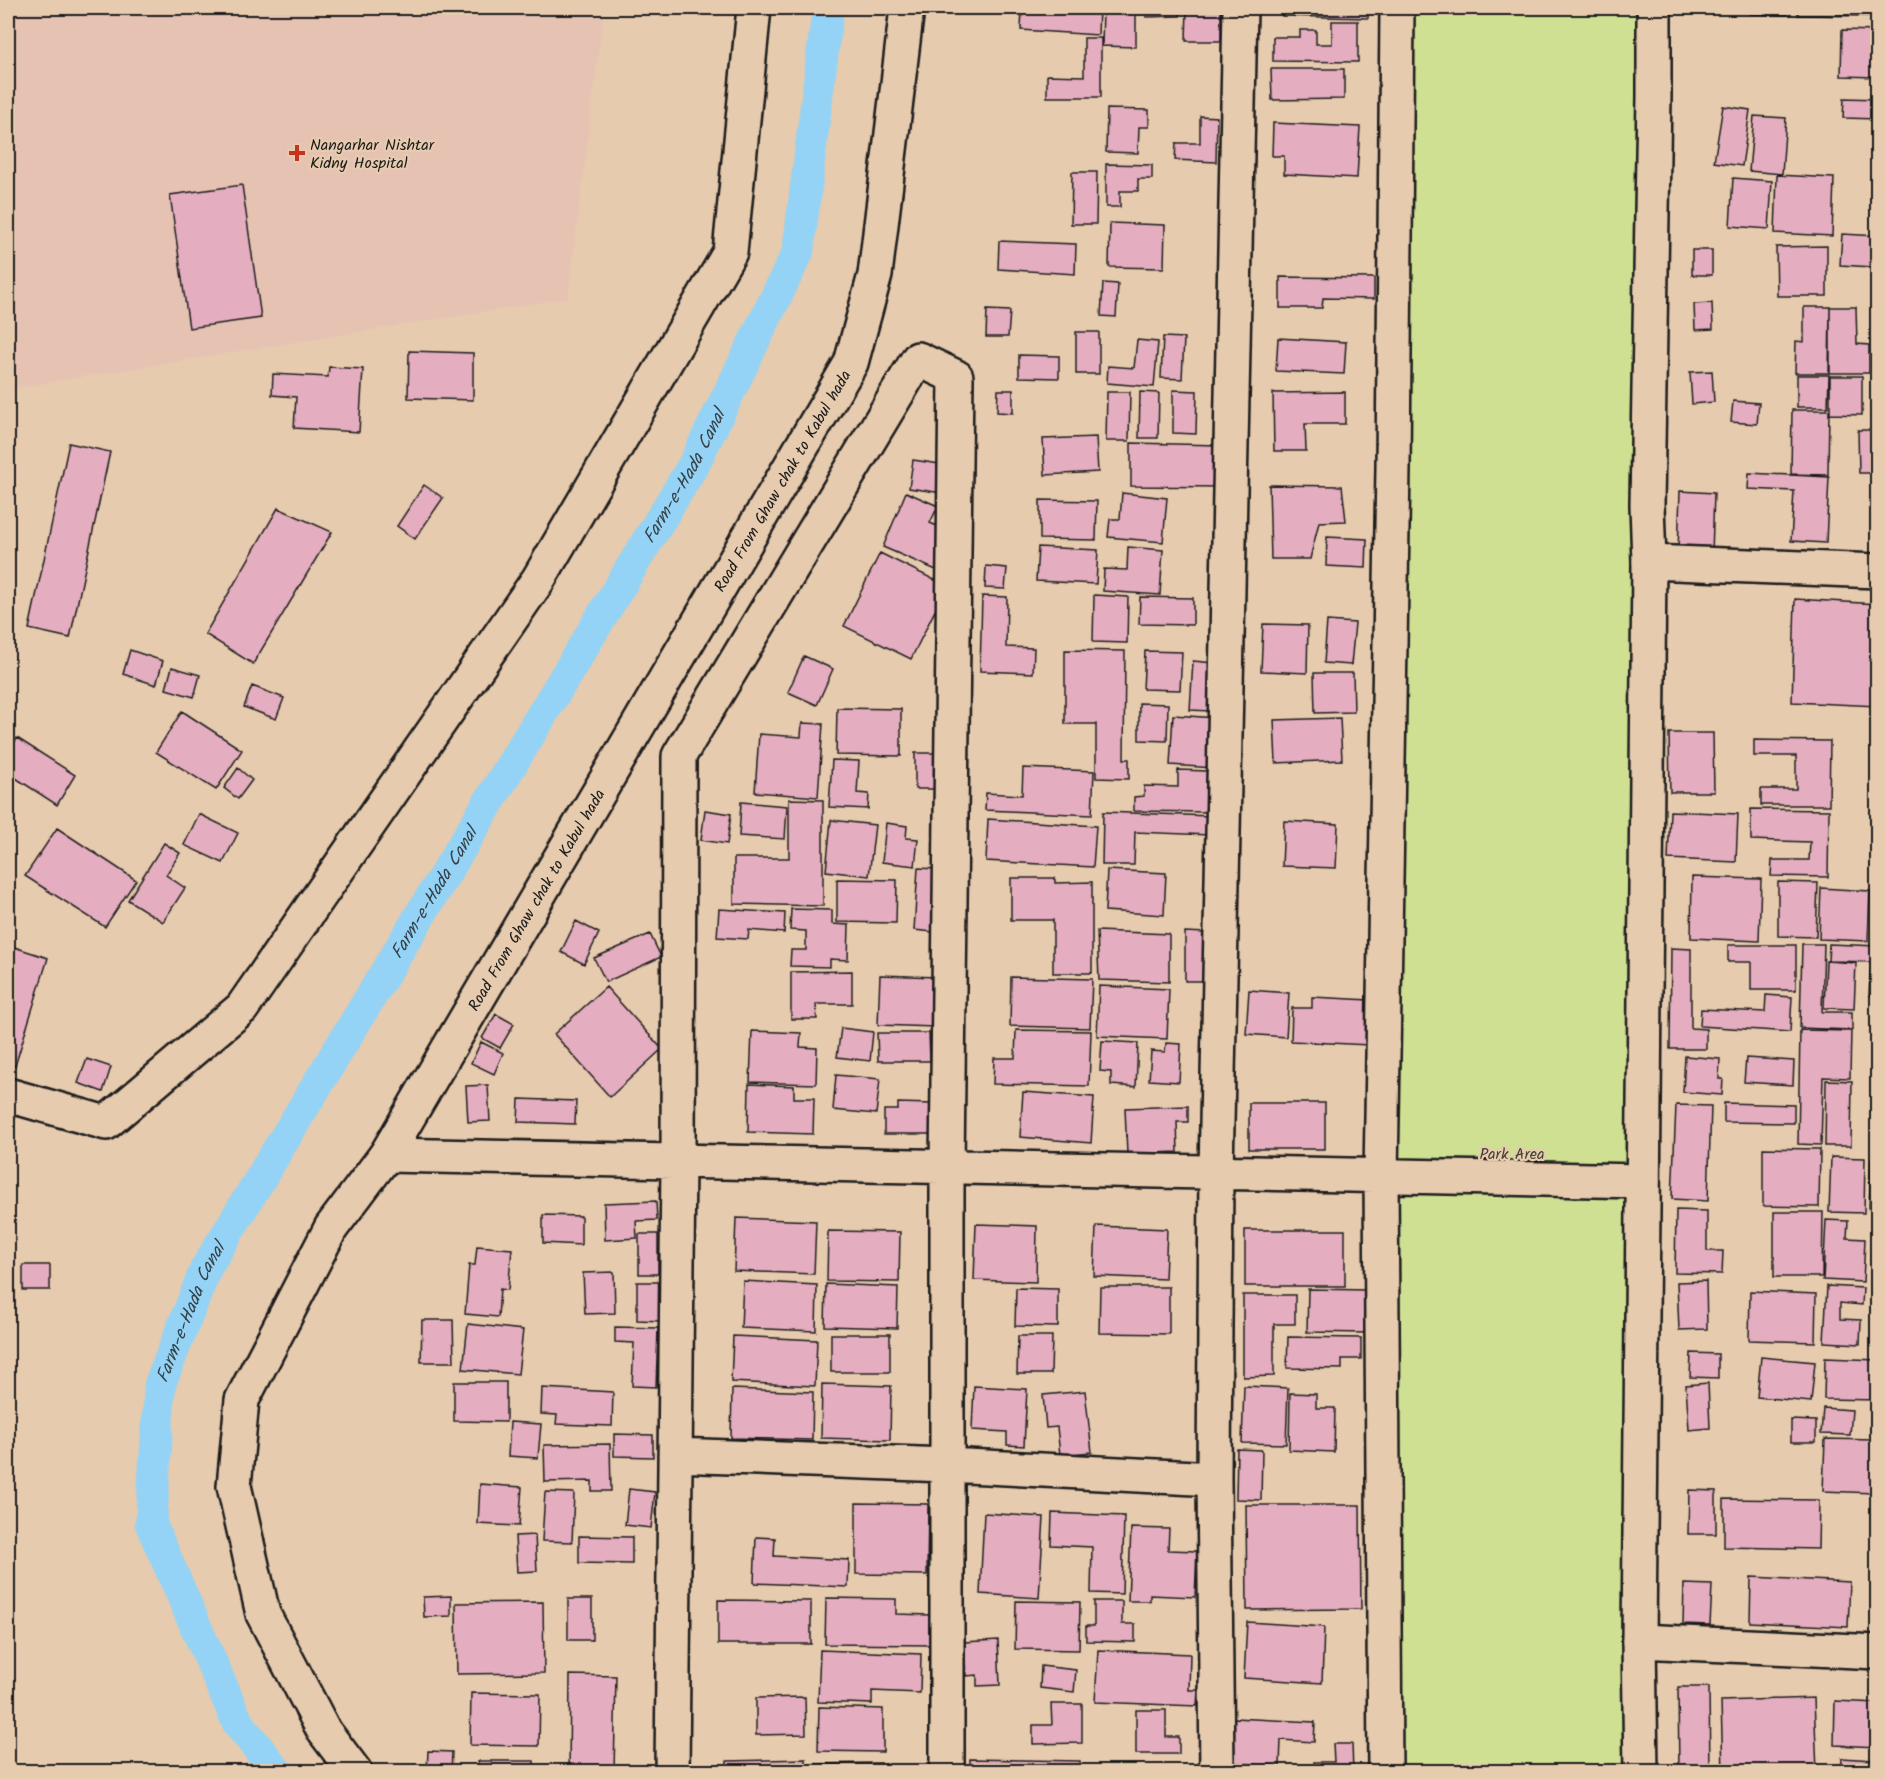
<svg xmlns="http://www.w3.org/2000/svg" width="1885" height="1779" font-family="Kalam,sans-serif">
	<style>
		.built { fill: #e6c2b3 }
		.green { fill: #cfe093; stroke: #767e58; stroke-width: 1.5 }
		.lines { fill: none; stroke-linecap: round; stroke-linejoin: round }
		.canal { stroke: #94d3f5; stroke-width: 32 }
		.building { fill: #e5adc0; stroke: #1c1c1c; stroke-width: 1.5 }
		.street-casing { stroke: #1c1c1c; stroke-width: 38 }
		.secondary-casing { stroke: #1c1c1c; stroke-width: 38 }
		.street { stroke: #e7cbae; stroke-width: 33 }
		.secondary { stroke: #e7cbae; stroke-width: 33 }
		.poi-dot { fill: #c8321e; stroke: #e7cbae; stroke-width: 2 }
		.labels { text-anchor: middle; stroke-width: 4.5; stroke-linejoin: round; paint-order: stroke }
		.poi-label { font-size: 16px; fill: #1c1c1c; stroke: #e7cbae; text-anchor: start }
		.street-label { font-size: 16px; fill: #1c1c1c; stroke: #e7cbae }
		.park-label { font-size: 16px; fill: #404334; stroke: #e7cbae }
		.water-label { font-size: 18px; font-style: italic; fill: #344147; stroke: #e7cbae }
	</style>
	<rect width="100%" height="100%" fill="#e7cbae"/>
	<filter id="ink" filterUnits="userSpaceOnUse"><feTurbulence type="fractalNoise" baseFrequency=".0167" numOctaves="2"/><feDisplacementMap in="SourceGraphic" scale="12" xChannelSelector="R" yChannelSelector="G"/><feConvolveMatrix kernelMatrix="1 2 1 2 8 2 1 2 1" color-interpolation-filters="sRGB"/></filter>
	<g filter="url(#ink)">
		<!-- built -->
		<path class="built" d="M8,8H604L568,298L8,389Z"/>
		<!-- green -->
		<path class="green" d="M1396,8H1654L1641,1771L1385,1772Z"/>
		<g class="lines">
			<!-- canal -->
			<path class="canal" id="s1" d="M277,1772L238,1723L151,1524L160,1384L206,1268L694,464L798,252L828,8"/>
		</g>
		<!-- building -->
		<path class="building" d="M1022,8H1099L1098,35L1021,30Z
			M1103,8H1136V47L1102,46Z
			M1146,8H1180V16L1146,17Z
			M1187,8H1221V41H1186Z
			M1282,8H1368V18L1282,16Z
			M1697,8H1720V12H1697Z
			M1750,8H1787V15L1750,14Z
			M1798,8H1878V16L1798,15Z
			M1332,21H1358V62L1273,61V37H1300V30H1316V44H1332Z
			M1842,30L1878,31L1875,77L1841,76Z
			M1084,38H1101V97H1047V75L1084,76Z
			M1271,69H1344V99L1272,100Z
			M1844,98L1878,99V119L1843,118Z
			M1723,106L1750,110L1742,166L1714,162Z
			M1107,109L1149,110V127H1139L1138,153L1106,152Z
			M1200,116L1217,117L1216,162L1175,160L1176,143H1200Z
			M1754,116L1786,118L1782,174L1749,171Z
			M1273,123L1360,127L1357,178L1284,174V156H1272Z
			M1106,164L1152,165V179H1138V191H1120V207H1106Z
			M1072,172H1097L1096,224H1071Z
			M1777,175L1834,178L1832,236L1775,233Z
			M1733,178L1772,181L1769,229L1730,226Z
			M242,185L261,318L189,328L170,195Z
			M1110,223L1165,225L1164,268L1109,267Z
			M1842,234L1878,236V285L1871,284L1872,267L1840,265Z
			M999,241L1076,244L1075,274L998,269Z
			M1827,246V296H1777L1776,247Z
			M1692,250H1712V275H1692Z
			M1280,277L1374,278V299L1323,298L1322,308H1280Z
			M1103,283L1118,284L1116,317L1101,316Z
			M1712,303L1713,329L1695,330L1694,304Z
			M1804,307H1830L1829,373H1795L1796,341L1804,342Z
			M1830,307H1856L1857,344L1869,345V373H1830Z
			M987,310L1010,311L1008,337H986Z
			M1076,332H1099V374H1076Z
			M1163,337L1184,338L1182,379L1161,378Z
			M1278,338L1346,342L1344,374L1276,371Z
			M1137,340L1158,342L1154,387L1107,383L1108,366L1134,368Z
			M409,351L473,353V400L408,398Z
			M1019,355L1059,356V378L1019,377Z
			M329,367L363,369L359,432L294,428L296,397L272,395L273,374L328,377Z
			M1712,371L1714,402L1692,404L1690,372Z
			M1797,375H1829L1828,407H1797Z
			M1830,376H1862V415L1830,414Z
			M998,390H1013V413L997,412Z
			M1173,390L1197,391L1196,434L1173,433Z
			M1107,392H1130L1129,441H1106Z
			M1140,392L1159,393L1158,438H1139Z
			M1345,392V424H1305L1306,451H1274L1273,393Z
			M1733,401L1759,403L1757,424L1731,422Z
			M1792,410H1829L1828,475L1791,474Z
			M1858,430H1878V473H1859Z
			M1096,437L1098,472L1045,475L1043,439Z
			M69,443L110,452L70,638L29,629Z
			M1131,443L1219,445L1218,487L1131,486Z
			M913,460L946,465L942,493L909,488Z
			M1749,473L1829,477L1826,543L1791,541L1794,491L1748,489Z
			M424,485L443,498L415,539L397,526Z
			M1269,485L1342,486L1346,521L1319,522L1310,559H1271Z
			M1680,491L1714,493L1712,554L1678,553Z
			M906,492L938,506L930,523L952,532L936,570L883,547Z
			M1122,493L1167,498L1163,542L1108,537L1110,519H1120Z
			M1040,500L1097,501L1096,540L1040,539Z
			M278,508L332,532L253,664L205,634Z
			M1327,537L1367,539L1366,568L1326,566Z
			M1038,547L1098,550L1096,584L1036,581Z
			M1128,547L1163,550L1160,595L1103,591L1104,569L1127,570Z
			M880,553L947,586L911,659L844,626Z
			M986,566L1007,568L1005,589L985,588Z
			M1094,595L1128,597L1127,643L1093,642Z
			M982,596L1007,597L1006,647L1034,648L1033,673L980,671Z
			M1140,597L1193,598V625L1139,624Z
			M1795,599L1878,604V706L1792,702Z
			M1327,621L1355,623L1351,665L1324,663Z
			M1263,624L1308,625L1307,673L1261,671Z
			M130,650L163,661L156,685L123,674Z
			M1065,650L1125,651L1124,759H1129V779L1096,778V724H1065Z
			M1145,651L1182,652L1180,690L1143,689Z
			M804,656L833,669L817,705L788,692Z
			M1193,661L1214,663L1211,711L1190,710Z
			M172,667L200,675L194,697L166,689Z
			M1314,673H1353L1354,712L1315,713Z
			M252,686L284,698L276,719L244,707Z
			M1139,703L1168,704L1167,741L1139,740Z
			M837,708L901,709V756L836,755Z
			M182,711L242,750L216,790L156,752Z
			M1173,715L1217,718L1214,768L1170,765Z
			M1340,718L1342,760L1276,763L1274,720Z
			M802,723L823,724L818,797L755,792L759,734L801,737Z
			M1669,733H1713L1714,792H1670Z
			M17,738L75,775L57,805L8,773V753Z
			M1754,740L1830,741L1829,805H1761V789H1796V756H1754Z
			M915,753H940L939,789H915Z
			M832,760L859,761L857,793L869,794L868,809L829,807Z
			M238,768L252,780L238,799L224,788Z
			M1023,768L1094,771L1092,815L985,810L986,793L1022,795Z
			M1178,770L1208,771L1207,812L1134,811V797L1144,796V786L1178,787Z
			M789,799L823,800V906L734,904V858H789Z
			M741,802L787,806L785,839L739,836Z
			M1751,809L1829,810L1828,877L1771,876L1772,860H1809L1810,842L1751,840Z
			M705,810L731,814L727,844L701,840Z
			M1670,811L1738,814L1736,862L1668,859Z
			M1103,812L1211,816L1210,835L1135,832L1134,865H1102Z
			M199,814L238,833L223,863L184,845Z
			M988,819L1096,826L1093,867L986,861Z
			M831,820L875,825L869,876L826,871Z
			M1284,821L1338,824L1336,868L1282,866Z
			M886,823L907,826L906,838L918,839L915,866L882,862Z
			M57,828L136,880L105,927L25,876Z
			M164,843L180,853L166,875L185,888L163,922L128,900Z
			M918,868L938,869L933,932L914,930Z
			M1107,870L1166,873L1164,915L1105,911Z
			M1692,877L1761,879L1759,941L1691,938Z
			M1011,878H1055V883L1092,882V973H1053V920H1011Z
			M837,879L897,880L896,923L837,922Z
			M1778,882L1818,883L1816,937L1778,936Z
			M1821,888L1870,891L1868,941L1819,939Z
			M719,909L785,913L784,933L749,930L748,939L717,937Z
			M791,909L832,910V924L849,925L848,960L830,959V967L790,966L791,950H806V931L790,930Z
			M576,921L599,933L584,964L561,952Z
			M1097,931L1169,934V982L1099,980Z
			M1185,932L1206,933L1205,981H1185Z
			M650,934L661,957L606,982L594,958Z
			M1802,944H1824L1822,1012H1852V1030L1800,1028Z
			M1829,944L1878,946L1877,962L1828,961Z
			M8,945L48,958L15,1066L8,1064Z
			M1728,945H1796V990H1751V962H1728Z
			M1671,948L1691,949V1028L1706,1029V1049H1670Z
			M1826,961L1856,963L1854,1009L1824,1008Z
			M1871,964L1878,965V996L1869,995Z
			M852,971V1004H816L817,1019H791V972Z
			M880,975L937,977L935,1027L878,1025Z
			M1011,977L1092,979L1090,1028L1010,1026Z
			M1099,986L1169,989L1167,1039L1097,1036Z
			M606,987L662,1049L610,1097L554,1034Z
			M1249,990L1289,993L1286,1037L1246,1034Z
			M1766,995L1792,997L1790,1032L1700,1026L1701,1009L1765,1012Z
			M1312,997L1370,1000L1369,1045L1291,1041L1292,1008H1312Z
			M496,1014L514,1024L500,1048L482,1038Z
			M841,1028L873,1032L870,1061L837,1057Z
			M1016,1030L1091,1031L1089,1086L993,1084L994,1058H1015Z
			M1800,1030L1851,1031L1850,1078L1823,1077L1821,1145L1798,1144Z
			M752,1031L801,1033L800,1047L817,1048L816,1084L750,1082Z
			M877,1033H929L930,1061H878Z
			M1102,1041L1138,1043L1136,1087L1111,1085V1072L1100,1071Z
			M481,1042L503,1053L494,1074L471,1063Z
			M1166,1043L1181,1044L1179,1082L1149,1080L1151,1051L1165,1052Z
			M1685,1056L1720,1059L1719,1079H1723L1722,1095L1683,1092Z
			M1746,1058L1794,1061L1793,1085L1744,1082Z
			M87,1059L111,1067L103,1092L78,1083Z
			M836,1075L880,1079L876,1114L833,1110Z
			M1826,1080L1852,1081L1851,1146H1825Z
			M749,1084L794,1086V1098H814L813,1134L748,1132Z
			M488,1085L490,1121L468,1122L466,1086Z
			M1023,1092L1094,1097L1091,1143L1020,1137Z
			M519,1099L576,1101L575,1124L518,1122Z
			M898,1103L932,1104V1134H884V1110H898Z
			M1249,1103H1325V1149H1249Z
			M1724,1103L1794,1105V1123L1724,1122Z
			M1676,1105L1711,1106L1708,1201L1672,1199Z
			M1188,1106V1122H1177L1178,1152L1127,1154L1125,1108Z
			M1763,1148L1820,1149L1819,1207L1763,1206Z
			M1831,1157L1865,1158L1864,1213L1829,1212Z
			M1871,1160L1878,1161V1211L1869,1210Z
			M656,1201L657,1220L636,1221L637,1238L605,1240L604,1203Z
			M1676,1210L1707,1211V1251H1723L1722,1274L1675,1273Z
			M1774,1212H1823L1822,1277H1774Z
			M543,1215L581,1216V1245L543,1243Z
			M736,1218L816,1221L814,1274L734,1271Z
			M1826,1220L1848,1221L1847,1238L1865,1239L1863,1282L1823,1280Z
			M976,1224L1037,1226L1036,1282L974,1280Z
			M1096,1226L1167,1229L1165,1279L1094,1276Z
			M1245,1230H1345V1286H1245Z
			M828,1231L900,1232L899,1282L827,1281Z
			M639,1234H658V1274H639Z
			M477,1246L512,1249L508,1290L500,1289L498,1317L465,1314L469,1265H475Z
			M23,1265H50V1290H23Z
			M614,1272L615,1313L585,1314L583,1273Z
			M743,1281L817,1285L816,1331L741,1328Z
			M1706,1281L1707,1329L1679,1330L1677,1282Z
			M637,1282H661V1321L637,1320Z
			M826,1284L898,1287L897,1328L825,1326Z
			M1827,1286L1863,1288L1862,1305L1840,1303V1319L1861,1320L1860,1344L1824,1342Z
			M1100,1287H1169V1334L1099,1333Z
			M1016,1288L1058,1289V1327L1015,1326Z
			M1308,1289L1368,1290L1367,1333L1307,1332Z
			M1750,1291L1816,1294L1815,1342L1749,1340Z
			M1243,1295H1295V1324H1274V1376L1243,1377Z
			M422,1320H453L454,1362H421Z
			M468,1324L523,1330L518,1374L463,1369Z
			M615,1327L658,1328L656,1387L632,1386L634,1343L615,1342Z
			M831,1334H890V1372H831Z
			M733,1336L817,1340L815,1386L731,1382Z
			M1018,1336H1052L1051,1374H1017Z
			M1288,1337L1361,1338V1359H1342V1369L1287,1368Z
			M1691,1353L1718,1354V1378L1690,1377Z
			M1761,1357L1815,1362L1811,1402L1757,1397Z
			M1825,1358L1878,1360V1400L1824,1399Z
			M454,1382H506V1422L454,1421Z
			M1708,1383L1710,1428L1689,1430L1686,1385Z
			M822,1384L891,1386L890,1440L821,1438Z
			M974,1386L1027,1389L1024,1446L1007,1445V1432L972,1430Z
			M1244,1386L1288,1388L1286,1444L1242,1443Z
			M542,1388L613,1392L612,1426L556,1424L557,1415L541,1414Z
			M732,1389L813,1392L812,1440L731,1438Z
			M1085,1391L1092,1452L1060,1455L1057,1427L1046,1428L1043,1395Z
			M1290,1393L1316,1394V1408H1335L1334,1452L1289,1450Z
			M1823,1408L1852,1410L1850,1435L1821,1434Z
			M1791,1420L1816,1421V1442H1791Z
			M510,1422L541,1424L538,1458L508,1456Z
			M614,1434L653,1435V1457L614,1456Z
			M1825,1439L1875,1440L1874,1493L1823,1491Z
			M610,1444L611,1491H592V1481L545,1482L544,1445Z
			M1237,1449L1262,1450L1261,1500L1236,1499Z
			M480,1484L522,1487L519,1526L478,1524Z
			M629,1489L655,1492L651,1528L625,1525Z
			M1689,1490L1716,1491V1534H1688Z
			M545,1492L574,1493L572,1542L542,1541Z
			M1724,1499L1819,1500L1818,1549L1724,1547Z
			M856,1503L928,1504L927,1575L856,1574Z
			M1246,1505H1360L1361,1609L1247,1610Z
			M984,1513L1044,1517L1039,1598L980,1594Z
			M1052,1513L1124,1516L1122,1594L1091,1593L1092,1547L1051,1545Z
			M1131,1528L1169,1529L1168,1550L1197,1551L1195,1597L1150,1595V1601H1128Z
			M535,1535L537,1571L517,1572L515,1536Z
			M579,1536L632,1537V1564L579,1563Z
			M756,1537L775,1538L774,1556L849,1560L848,1587L754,1583Z
			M1751,1577L1850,1582L1848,1627L1750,1622Z
			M1684,1584L1712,1585L1710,1625L1683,1624Z
			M451,1596V1616L424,1617L423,1597Z
			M826,1598L896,1599V1614L931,1615L930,1645L825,1644Z
			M568,1599H592V1640H568Z
			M718,1600L811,1601V1644H718Z
			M1016,1601L1080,1602L1079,1650L1015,1649Z
			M1094,1601H1122V1624H1135V1642L1086,1641V1626H1094Z
			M543,1602L544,1673L457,1674L456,1603Z
			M1247,1622L1324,1627L1322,1683L1244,1678Z
			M998,1640L1000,1685L977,1686V1675L966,1676L964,1642Z
			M820,1650L921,1654L920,1693L872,1691V1704L818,1702Z
			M1098,1650L1190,1654L1189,1690H1198L1197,1706L1095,1702Z
			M1041,1666L1076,1670L1074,1692L1040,1688Z
			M570,1675L616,1676L614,1772H569Z
			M1678,1687H1709L1710,1772H1679Z
			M471,1693L540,1694L539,1746L470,1745Z
			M805,1697L806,1734L756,1735V1698Z
			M1814,1698L1817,1772H1723L1721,1701Z
			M1835,1701L1878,1703V1747L1834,1745Z
			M1051,1704H1082V1743L1033,1744V1725H1052Z
			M819,1707L883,1709V1752L818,1751Z
			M1136,1710H1166V1737H1179V1754H1136Z
			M1234,1718L1315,1722L1314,1742L1281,1740L1280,1766L1232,1763Z
			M1333,1744H1352L1353,1772H1314V1762H1334Z
			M428,1751L452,1752L451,1772H427Z
			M1842,1758L1873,1760L1872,1772H1841Z
			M806,1759V1772H727V1761Z
			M970,1759L1080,1761V1772H970Z
			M478,1761H534V1772H478Z
			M881,1763V1772H816V1764Z"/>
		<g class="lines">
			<defs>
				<path id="street" d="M1649,562L1878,571
					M8,1095L106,1123L242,1008L538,580L730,252L754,8
					M386,1155L1643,1181
					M675,1455L947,1465L1214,1479
					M1639,1641L1878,1652
					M672,1772L678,1161L679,756L918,359L956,377L947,1167V1772
					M1217,1772L1214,1479L1216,1172L1240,8
					M1385,1772L1381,1175L1393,468L1397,8"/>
				<g id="secondary">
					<path id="s2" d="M355,1772L324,1731L263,1614L234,1486L242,1400L331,1228L386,1155L851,363L875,275L907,8"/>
					<path d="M1641,1772L1639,1641L1649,562L1647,505L1654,96V8"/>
				</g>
			</defs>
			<!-- street casing -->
			<use href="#street" class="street-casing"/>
			<!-- secondary casing -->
			<use href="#secondary" class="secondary-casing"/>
			<!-- street -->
			<use href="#street" class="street"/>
			<!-- secondary -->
			<use href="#secondary" class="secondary"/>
		</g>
	</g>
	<!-- markers -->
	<path class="poi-dot" d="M294 144h6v6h6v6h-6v6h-6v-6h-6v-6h6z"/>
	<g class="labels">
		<!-- poi labels -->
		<g class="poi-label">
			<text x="310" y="150">Nangarhar Nishtar<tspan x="310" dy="18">Kidny Hospital</tspan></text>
		</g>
		<!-- street labels -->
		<g class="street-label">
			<text dy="6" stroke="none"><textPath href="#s2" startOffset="1468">Road From Ghaw chak to Kabul hada</textPath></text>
			<text dy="6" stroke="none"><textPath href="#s2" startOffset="982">Road From Ghaw chak to Kabul hada</textPath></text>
		</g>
		<!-- park labels -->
		<g class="park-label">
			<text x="1512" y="1159">Park Area</text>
		</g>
		<!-- water labels -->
		<g class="water-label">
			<text dy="6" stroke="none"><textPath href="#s1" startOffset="1470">Farm-e-Hada Canal</textPath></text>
			<text dy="6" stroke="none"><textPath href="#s1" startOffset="984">Farm-e-Hada Canal</textPath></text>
			<text dy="6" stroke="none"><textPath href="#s1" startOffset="498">Farm-e-Hada Canal</textPath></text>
		</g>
	</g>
	<!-- margin -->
	<rect width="1885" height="1779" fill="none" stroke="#e7cbae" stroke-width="30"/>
	<rect x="15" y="15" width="1855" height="1749" fill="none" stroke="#1c1c1c" stroke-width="2" filter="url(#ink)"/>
</svg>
